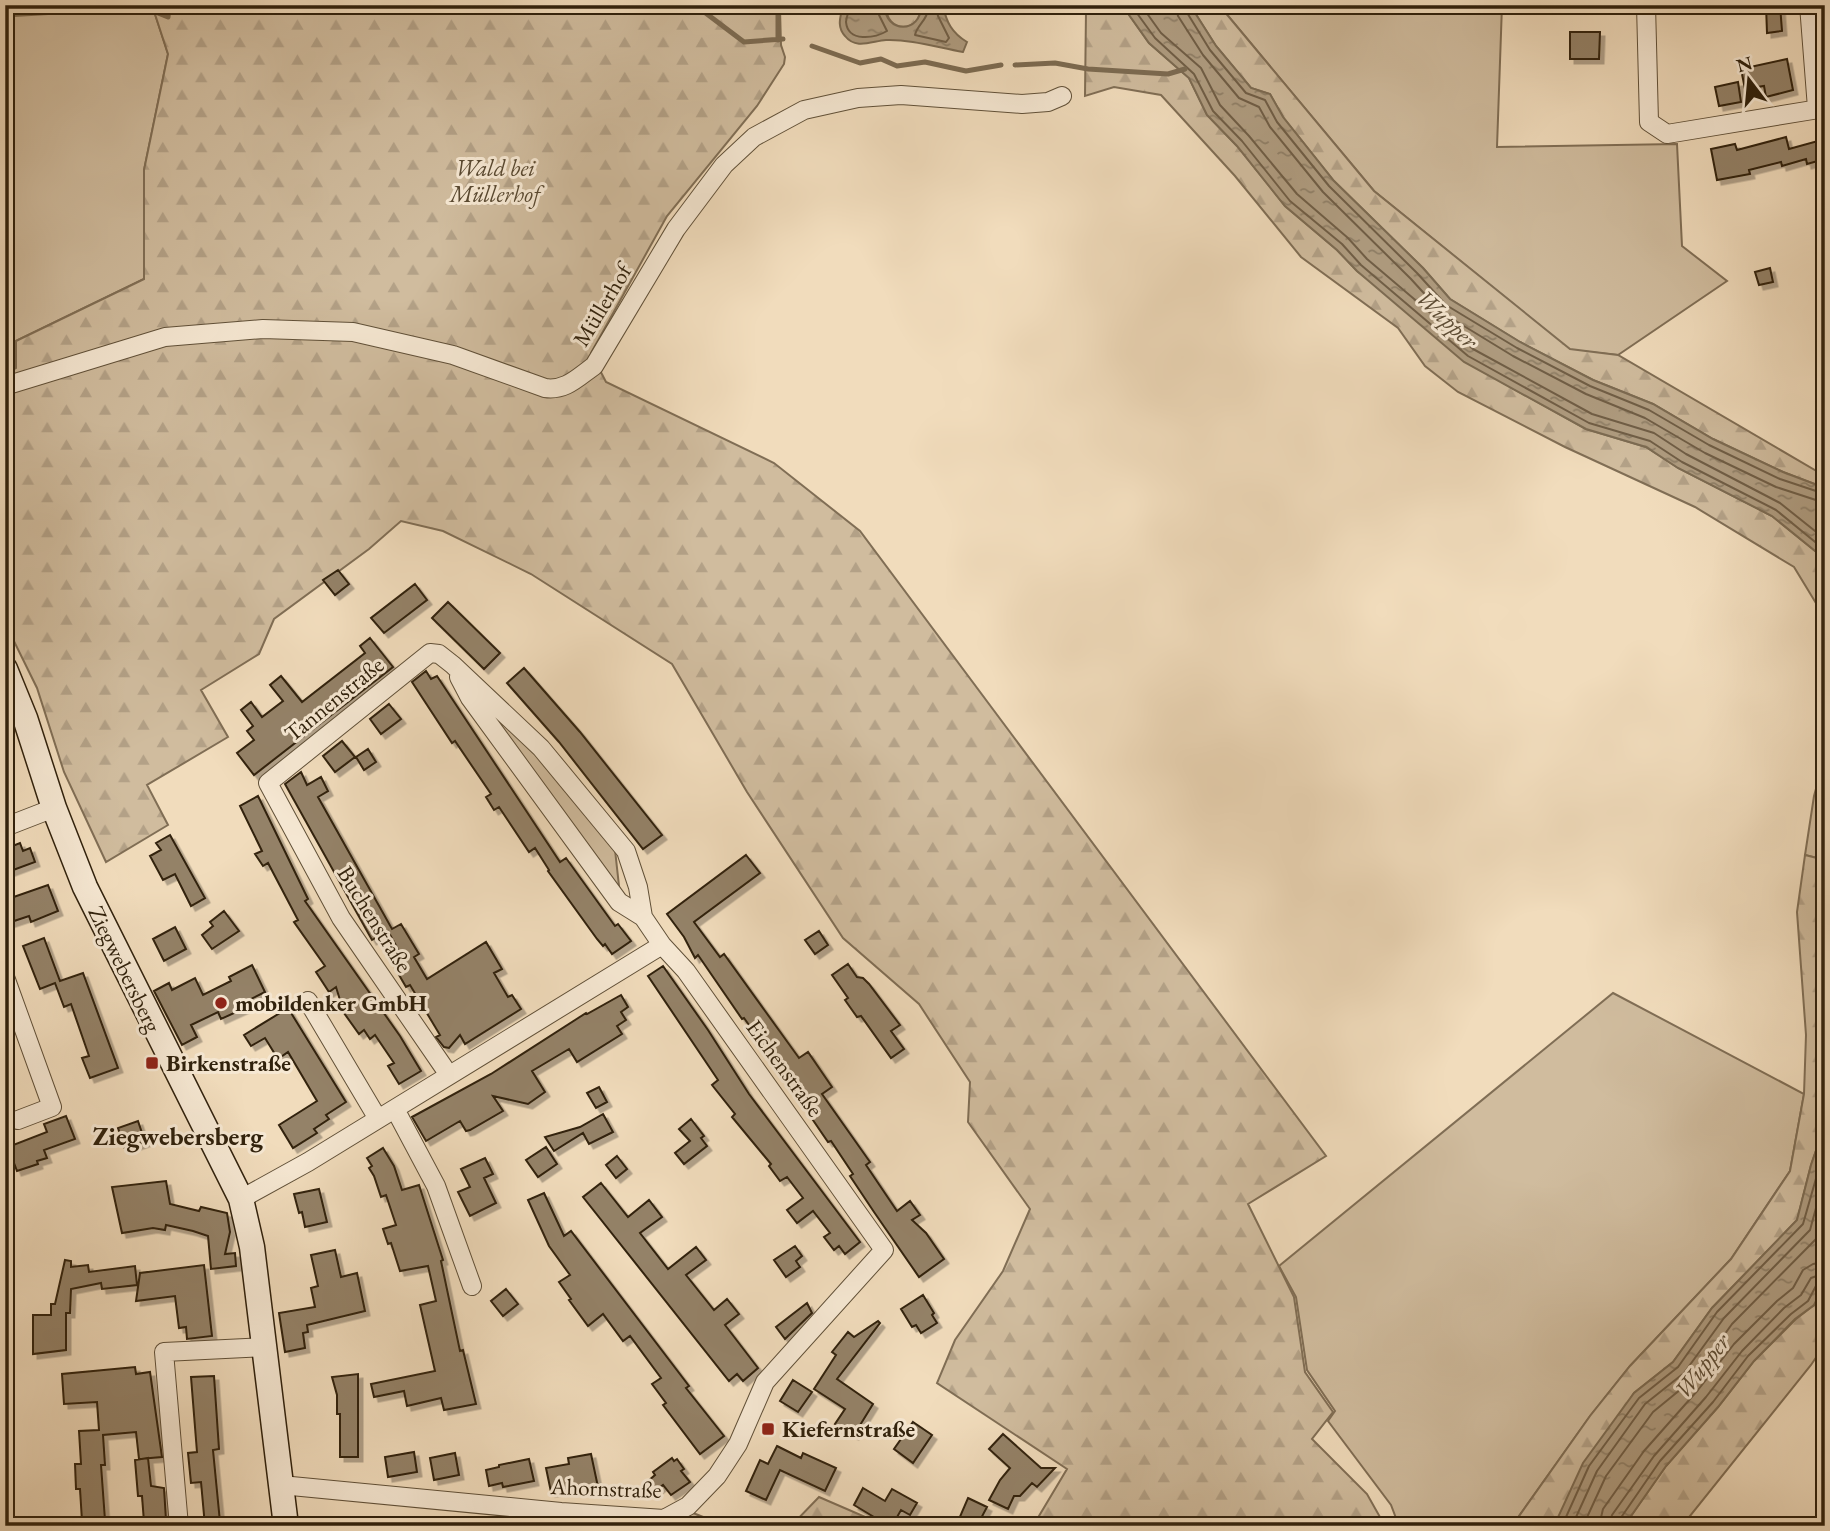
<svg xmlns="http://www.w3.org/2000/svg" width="1830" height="1531" font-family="'EB Garamond',serif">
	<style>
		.green { fill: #d0bc9e; stroke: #806e55; stroke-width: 2 }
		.forest { fill: url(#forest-firs); stroke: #806e55; stroke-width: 2 }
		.water { fill: url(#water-ripples); stroke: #7c6b52; stroke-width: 2 }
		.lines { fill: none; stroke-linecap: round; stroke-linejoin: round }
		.shore { stroke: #705e46; stroke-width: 2 }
		.stream { stroke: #7c6b52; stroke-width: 5 }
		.building { fill: #948268; stroke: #30210c; stroke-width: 2; filter: url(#shadow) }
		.street-casing { stroke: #605038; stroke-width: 20 }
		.secondary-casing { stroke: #30210c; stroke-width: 27 }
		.street { stroke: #f6e8d3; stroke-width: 18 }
		.secondary { stroke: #f6e8d3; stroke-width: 24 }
		.poi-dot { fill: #8f2418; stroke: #f6e8d3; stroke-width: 2.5 }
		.labels { text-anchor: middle; stroke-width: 6; stroke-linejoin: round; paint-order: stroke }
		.park-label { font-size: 23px; font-style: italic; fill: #584830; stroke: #f6e8d3 }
		.street-label { font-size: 23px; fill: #30210c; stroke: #f6e8d3 }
		.poi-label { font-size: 23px; font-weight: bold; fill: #30210c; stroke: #f6e8d3; text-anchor: start }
		.water-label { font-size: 24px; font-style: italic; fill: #5c4c35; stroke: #f6e8d3 }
		.quarter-label { font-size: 26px; font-weight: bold; fill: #30210c; stroke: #f6e8d3 }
	</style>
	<defs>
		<pattern id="forest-firs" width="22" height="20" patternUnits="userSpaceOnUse" patternTransform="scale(1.75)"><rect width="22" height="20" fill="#d0bc9e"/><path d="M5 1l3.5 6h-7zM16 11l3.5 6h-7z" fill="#b3a187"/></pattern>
		<pattern id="water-ripples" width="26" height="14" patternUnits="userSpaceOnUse" patternTransform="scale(1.75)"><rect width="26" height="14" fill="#af9c80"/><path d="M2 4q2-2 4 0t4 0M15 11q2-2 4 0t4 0" fill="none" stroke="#8f7f67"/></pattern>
		<filter id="shadow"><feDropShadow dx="4.5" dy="4.5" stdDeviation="0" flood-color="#0004"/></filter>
	</defs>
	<rect width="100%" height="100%" fill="#f1dcbc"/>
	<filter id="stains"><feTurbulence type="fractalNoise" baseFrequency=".00286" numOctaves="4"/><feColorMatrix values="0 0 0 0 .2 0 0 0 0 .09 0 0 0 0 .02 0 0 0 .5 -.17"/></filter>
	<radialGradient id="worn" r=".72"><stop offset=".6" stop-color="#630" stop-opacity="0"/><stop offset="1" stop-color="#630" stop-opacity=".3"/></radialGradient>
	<!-- green -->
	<path class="green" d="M5,5H152L168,54L144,170V279L16,341L5,343Z
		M1219,5H1502L1497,147L1677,144L1682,246L1727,281L1618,355L1570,350L1374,191Z
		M502,718L559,778L615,850L620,895L495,725Z
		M1825,756V860L1805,855L1814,796Z
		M1613,993L1804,1094L1790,1171L1731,1259L1630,1366L1590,1416L1512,1526H1399L1391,1505L1328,1421L1335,1411L1307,1370L1296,1297L1279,1266Z"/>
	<!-- forest -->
	<path class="forest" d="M152,5H778L780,9L781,45L785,57L784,64L757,106L667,216L591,353L606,382L774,463L860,531L1326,1156L1248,1204L1294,1297L1305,1372L1333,1412L1312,1439L1367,1494L1385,1526H1033L1067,1469L937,1383L955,1340L1003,1271L1030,1209L968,1122L970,1082L919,1004L843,938L747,792L672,664L531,574L443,531L401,521L369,549L274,619L259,654L201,690L228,737L147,785L168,825L106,862L64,772L37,688L5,623V375L16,368V341L144,279V170L168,54Z
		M886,5H921C922,34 885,34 886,5Z
		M1071,5H1122L1149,43L1189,78L1207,115L1237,146L1285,206L1337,250L1357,271L1503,383L1586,429L1646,447L1678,468L1772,516L1825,559V618L1794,567L1695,507L1565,447L1458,392L1425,366L1398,328L1301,257L1235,176L1161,95L1114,87L1085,96L1086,11H1074Z
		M1190,5H1219L1374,191L1570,349L1618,355L1825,476V488L1783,472L1713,439L1653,404L1593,380L1520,342L1450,299L1423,268L1334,181L1283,117L1270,94L1251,88L1216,46Z
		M1805,855L1825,860L1818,896L1823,937L1819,948L1825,984V1045L1822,1064L1825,1132L1820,1139L1811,1165L1797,1220L1712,1308L1673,1362L1634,1393L1554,1526H1512L1590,1416L1630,1366L1731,1259L1790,1171L1804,1094L1806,1035L1797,912Z
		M1825,1283V1344L1811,1365L1682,1526H1624L1666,1466L1718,1407L1754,1361L1796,1319L1814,1305Z
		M819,1497L886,1526H791Z
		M688,1511L726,1526H663Z"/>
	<!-- water -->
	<path class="water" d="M843,5H885C884,34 922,34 921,5H943C946,22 952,33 967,42L963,52C939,48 911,39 886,40C872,41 856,50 845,36C836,26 841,16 843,5Z
		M1122,5H1190L1216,46L1251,88L1270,94L1283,117L1334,181L1423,268L1450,299L1520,342L1593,380L1653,404L1713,439L1783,472L1825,488V559L1772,516L1678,468L1646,447L1586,429L1464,362L1357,271L1337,250L1285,206L1237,146L1207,115L1189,78L1149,43Z
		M1825,861V984L1819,948L1823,937L1818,895Z
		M1825,1132V1283L1814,1305L1795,1319L1754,1361L1718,1407L1666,1466L1624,1526H1554L1583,1463L1634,1393L1673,1362L1712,1308L1797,1220L1811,1165L1820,1139Z"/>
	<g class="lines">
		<!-- shore -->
		<path class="shore" d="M850,5C850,11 846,16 846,22C848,43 875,38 887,31L879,15L878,5
			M928,5C929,20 917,24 915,35L946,42L949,38L938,16L936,5
			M1131,5L1155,38L1194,74L1213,111L1242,141L1290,201L1342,244L1361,265L1468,356L1589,423L1650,441L1682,462L1776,510L1825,550
			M1141,5L1161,33L1201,68L1220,105L1249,136L1297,194L1348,238L1367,259L1473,349L1592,414L1654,433L1686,454L1780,503L1825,539
			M1176,5L1178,16L1203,55L1239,98L1259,107L1270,127L1323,192L1411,279L1441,312L1513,356L1586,394L1645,418L1705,453L1776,487L1825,503
			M1185,5L1186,11L1210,50L1246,93L1265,100L1277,122L1329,186L1417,273L1446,305L1517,348L1590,386L1649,410L1709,445L1780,479L1825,494
			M1562,1526L1589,1466L1639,1398L1678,1367L1717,1312L1803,1224L1825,1147
			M1572,1526L1597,1471L1645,1404L1684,1373L1724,1318L1810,1230L1825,1175
			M1583,1526L1606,1476L1653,1412L1692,1380L1732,1324L1816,1239L1822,1229L1825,1218
			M1599,1526L1603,1509L1644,1451L1698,1390L1734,1344L1777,1301L1793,1288L1803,1270L1813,1264L1825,1262
			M1609,1526L1612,1515L1654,1456L1706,1397L1742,1351L1784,1308L1801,1295L1811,1278L1825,1273
			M1618,1526L1620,1519L1660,1461L1713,1402L1748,1356L1791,1314L1808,1301L1817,1284L1825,1282"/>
		<!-- stream -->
		<path class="stream" d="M695,5L744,42L783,39
			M771,5L778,14V40
			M5,15L143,7L168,17L169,5
			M812,46L860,63L881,59L897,66L925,62L966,71L1001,65
			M1015,65L1055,63L1088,69L1168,74L1185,69"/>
	</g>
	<!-- building -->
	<path class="building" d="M1766,5H1780L1782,31L1767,33Z
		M1570,32H1600L1599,59H1570Z
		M1787,59L1793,90L1766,97L1764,86L1745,89L1741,69Z
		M1738,82L1741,102L1719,106L1715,87Z
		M1786,137L1789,149L1825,139V159L1807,164L1806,159L1782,166L1781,162L1749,170L1750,174L1717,180L1711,149L1735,144L1737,150Z
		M1770,268L1773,282L1759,285L1755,272Z
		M338,570L349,584L335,595L323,580Z
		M415,584L427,600L384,633L371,618Z
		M448,602L500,653L484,669L432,618Z
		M370,638L393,667L254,775L237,753L254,740L247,731L253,726L241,710L251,702L262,717L283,701L270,685L281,676L302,702L365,653L360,646Z
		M524,668L580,732L662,835L643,849L559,742L507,683Z
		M426,671L431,679L437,676L560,862L566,858L615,926L618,924L631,941L612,954L605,944L603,946L597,939L548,871L549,870L535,848L529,852L499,807L494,810L486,797L491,794L455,741L452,743L412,682Z
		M389,704L401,719L381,734L370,719Z
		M342,741L355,757L335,772L323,756Z
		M368,749L376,762L364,770L356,757Z
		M301,772L307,785L321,777L328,791L318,797L392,929L401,924L419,954L414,957L427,979L486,942L502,969L494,973L508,997L512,995L521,1009L465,1044L460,1035L449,1048L444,1047L436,1037L440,1035L410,985L406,987L395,968L405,962L388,931L372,940L285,784Z
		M258,796L308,899L305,901L400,1036L421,1071L399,1084L388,1066L394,1063L375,1035L370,1039L364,1030L359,1034L344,1013L336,987L329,992L316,972L325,966L294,922L298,920L268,863L263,866L255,854L262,851L240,806Z
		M170,835L205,898L191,906L175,874L163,880L150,856L161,850L156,843Z
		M20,843L23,851L30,848L35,862L5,873V849Z
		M746,855L760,873L694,922L720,957L724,954L799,1058L808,1052L832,1087L822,1094L870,1162L866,1165L897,1211L910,1201L920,1215L912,1220L926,1233L944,1259L919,1277L874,1212L850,1176L853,1174L831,1141L828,1142L804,1107L806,1106L744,1018L742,1019L698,955L695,958L684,937L667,914Z
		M48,885L58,911L31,922L29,916L5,924V900Z
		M224,911L239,931L212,949L202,935L213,926L210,922Z
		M175,927L186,949L164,961L153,939Z
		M819,931L828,945L815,954L805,940Z
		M44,938L60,981L83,973L118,1068L90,1078L82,1058L89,1056L71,1004L64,1007L55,983L40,989L23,946Z
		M848,964L857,977L863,978L869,984L900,1025L891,1031L904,1049L891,1058L861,1016L857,1017L845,1000L848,998L832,975Z
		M252,965L265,992L243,1003L245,1008L221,1019L218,1012L191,1025L197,1037L182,1045L154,991L169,983L172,990L195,978L203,995L231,981L229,977Z
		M663,966L708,1030L749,1094L860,1242L845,1254L839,1246L834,1250L824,1237L830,1233L813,1211L797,1223L787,1210L803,1198L787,1177L780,1181L769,1166L771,1164L732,1117L735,1114L712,1085L718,1080L648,976Z
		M621,995L628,1007L621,1012L626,1020L617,1026L622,1034L577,1062L569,1049L532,1071L545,1092L528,1104L493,1096L503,1111L470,1130L466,1131L460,1121L426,1141L412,1117L491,1074L586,1013L587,1014Z
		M288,1008L346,1102L326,1115L329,1119L314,1129L317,1133L293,1148L279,1125L317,1101L288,1052L278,1059L265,1038L251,1046L244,1035Z
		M599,1087L607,1102L596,1108L587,1093Z
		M603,1114L613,1132L589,1144L583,1133L554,1151L545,1137L580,1127Z
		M66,1116L75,1139L44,1150L47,1158L37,1161L38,1164L17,1171L8,1147L47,1132L44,1124Z
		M691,1119L704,1136L701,1138L707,1146L684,1164L675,1153L690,1141L679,1129Z
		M138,1121L145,1142L125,1149L118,1128Z
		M546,1147L557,1164L538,1177L526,1160Z
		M383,1148L394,1166L402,1190L419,1185L443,1260L441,1261L460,1351L463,1350L476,1404L444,1410L441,1398L407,1406L404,1391L374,1397L371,1384L435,1371L420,1305L436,1301L428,1266L400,1271L391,1243L388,1244L383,1229L396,1225L386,1195L381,1197L374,1176L369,1168L372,1166L367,1158Z
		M617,1156L627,1169L616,1178L606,1165Z
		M485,1158L493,1174L484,1178L496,1203L470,1216L458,1192L470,1187L461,1169Z
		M166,1181L170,1204L199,1211L201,1207L227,1213L230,1232L225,1254L235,1253L236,1266L211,1269L208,1236L193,1231L166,1225L165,1230L153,1228L122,1233L112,1187Z
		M601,1183L628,1217L649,1200L662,1217L640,1233L668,1269L696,1247L706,1260L686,1275L714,1310L727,1299L739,1314L725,1325L758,1368L743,1381L737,1374L729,1381L583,1197Z
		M319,1189L327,1222L305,1227L302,1212L299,1213L294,1194Z
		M544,1193L564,1236L571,1231L689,1386L686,1388L724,1436L700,1454L663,1405L666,1403L652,1384L661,1378L630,1336L623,1341L603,1314L588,1326L569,1300L571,1299L559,1282L570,1275L549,1246L528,1200Z
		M795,1246L802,1256L796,1261L800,1267L786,1277L774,1260Z
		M335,1250L341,1277L357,1273L365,1311L307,1325L308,1332L303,1333L305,1348L285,1352L279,1313L315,1307L311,1288L318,1286L311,1255Z
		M65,1260L71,1261V1267L88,1265L89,1272L135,1266L137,1285L102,1289L101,1283L71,1289L70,1313H66V1350L33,1354V1315H51V1304H55Z
		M204,1265L212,1336L187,1339L186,1327L179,1328L175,1296L136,1301L140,1273Z
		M506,1289L518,1304L503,1316L491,1301Z
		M923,1295L934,1313L932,1315L937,1323L921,1333L916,1325L912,1327L901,1309Z
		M807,1303L812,1313L785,1339L776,1327Z
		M878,1321L880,1323L837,1379L873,1404L854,1435L835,1424L845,1409L814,1389L836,1355L832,1352L848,1332L854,1337Z
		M135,1367L136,1374L150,1372L162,1457L139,1459L136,1432L103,1435L105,1465H101L105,1520L82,1521L80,1489H76L75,1464H81L79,1431L99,1430L97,1402L64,1404L62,1374Z
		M358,1374V1457H340V1414H337V1395L332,1377Z
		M214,1376L219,1449L213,1450L220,1522L219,1526H205L201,1482L191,1483L188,1453L197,1452L191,1377Z
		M793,1380L812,1392L798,1412L780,1401Z
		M913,1422L932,1435L913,1463L894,1449Z
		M1003,1434L1041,1468H1055L1037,1487L1032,1483L1020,1496H1014L1008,1509L989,1500L1000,1480L1010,1468L989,1449Z
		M777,1446L801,1458L803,1453L836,1468L825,1491L780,1470L766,1500L746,1491L760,1460L768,1464Z
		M414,1452L417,1472L388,1477L385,1457Z
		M455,1453L459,1475L434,1480L430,1458Z
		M591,1454L598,1487L584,1489V1486L551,1492L546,1468L569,1464L568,1458Z
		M148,1458L151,1486L164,1488L166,1520L144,1522L142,1496H138L135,1460Z
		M672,1458L674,1461L677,1459L684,1469L681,1471L690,1482L671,1495L663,1485L654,1492L647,1482L655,1475L653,1472Z
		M529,1459L534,1481L503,1487L502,1483L489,1486L486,1470L499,1467V1465Z
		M863,1488L885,1501L892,1489L917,1503L910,1515L901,1510L892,1526H889L854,1505Z
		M968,1498L987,1507L977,1526H956Z"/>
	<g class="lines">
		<defs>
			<path id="street" d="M1646,5L1649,122L1667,134L1825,108
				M1809,5L1817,108
				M5,386L165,337L263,329L353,332L453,355L545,388C566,391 578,377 594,366L676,229L724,165L754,137L804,110L858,98L901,95L1022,104L1048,102L1062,96
				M459,677L470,698L619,902L643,917
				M5,827L54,808
				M5,977L52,1107L18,1120
				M308,1001L378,1119
				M395,1109L436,1186L472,1286
				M241,1199L308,1162L662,945
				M281,1485L561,1512L664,1519L688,1506L717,1476L738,1444L765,1382L884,1250L686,971L662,945L643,917L638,887L626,851L541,748L453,665L439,654L430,653L268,783L341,918L449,1075
				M179,1526L164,1352L264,1347"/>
			<path id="secondary" d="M5,669L25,718L54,808L85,887L241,1199L252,1247L286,1526"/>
		</defs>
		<!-- street casing -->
		<use href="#street" class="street-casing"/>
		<!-- secondary casing -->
		<use href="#secondary" class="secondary-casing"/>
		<!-- street -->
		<use href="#street" class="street"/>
		<!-- secondary -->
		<use href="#secondary" class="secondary"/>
	</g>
	<!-- markers -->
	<g class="poi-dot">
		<circle cx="221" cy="1003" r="7"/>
		<rect x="145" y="1056" width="14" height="14" rx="3.5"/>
		<rect x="761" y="1422" width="14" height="14" rx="3.5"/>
	</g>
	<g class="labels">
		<!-- park labels -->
		<g class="park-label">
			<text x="495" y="176">Wald bei<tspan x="495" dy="26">Müllerhof</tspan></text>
		</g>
		<!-- street labels -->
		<g class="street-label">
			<text transform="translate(602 305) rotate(-59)" y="8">Müllerhof</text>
			<text transform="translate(334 699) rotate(-39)" y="8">Tannenstraße</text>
			<text transform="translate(375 919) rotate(58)" y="8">Buchenstraße</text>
			<text transform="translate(125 969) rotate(64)" y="8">Ziegwebersberg</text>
			<text transform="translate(785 1068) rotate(54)" y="8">Eichenstraße</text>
			<text transform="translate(606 1488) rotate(2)" y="8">Ahornstraße</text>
		</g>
		<!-- poi labels -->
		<g class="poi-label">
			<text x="235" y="1011">mobildenker GmbH</text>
			<text x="166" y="1071">Birkenstraße</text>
			<text x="782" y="1437">Kiefernstraße</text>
		</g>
		<!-- water labels -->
		<g class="water-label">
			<text transform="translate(1447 319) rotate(43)" y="8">Wupper</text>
			<text transform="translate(1702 1366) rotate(-52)" y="8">Wupper</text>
		</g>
		<!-- quarter labels -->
		<g class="quarter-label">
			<text x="178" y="1145">Ziegwebersberg</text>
		</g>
	</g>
	<!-- margin -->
	<rect width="1830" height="1531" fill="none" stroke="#f1dcbc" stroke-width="28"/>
	<rect x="7" y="7" width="1816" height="1517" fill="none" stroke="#30210c" stroke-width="3.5"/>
	<rect x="14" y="14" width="1802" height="1503" fill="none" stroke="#30210c" stroke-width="2"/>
	<!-- north arrow -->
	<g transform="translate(1749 80) rotate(344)" stroke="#f6e8d3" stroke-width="5" paint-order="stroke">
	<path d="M0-5L12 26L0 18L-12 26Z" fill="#30210c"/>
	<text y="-10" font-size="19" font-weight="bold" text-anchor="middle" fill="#30210c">N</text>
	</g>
	<rect width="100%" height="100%" filter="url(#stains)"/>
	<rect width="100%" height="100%" fill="url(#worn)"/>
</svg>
